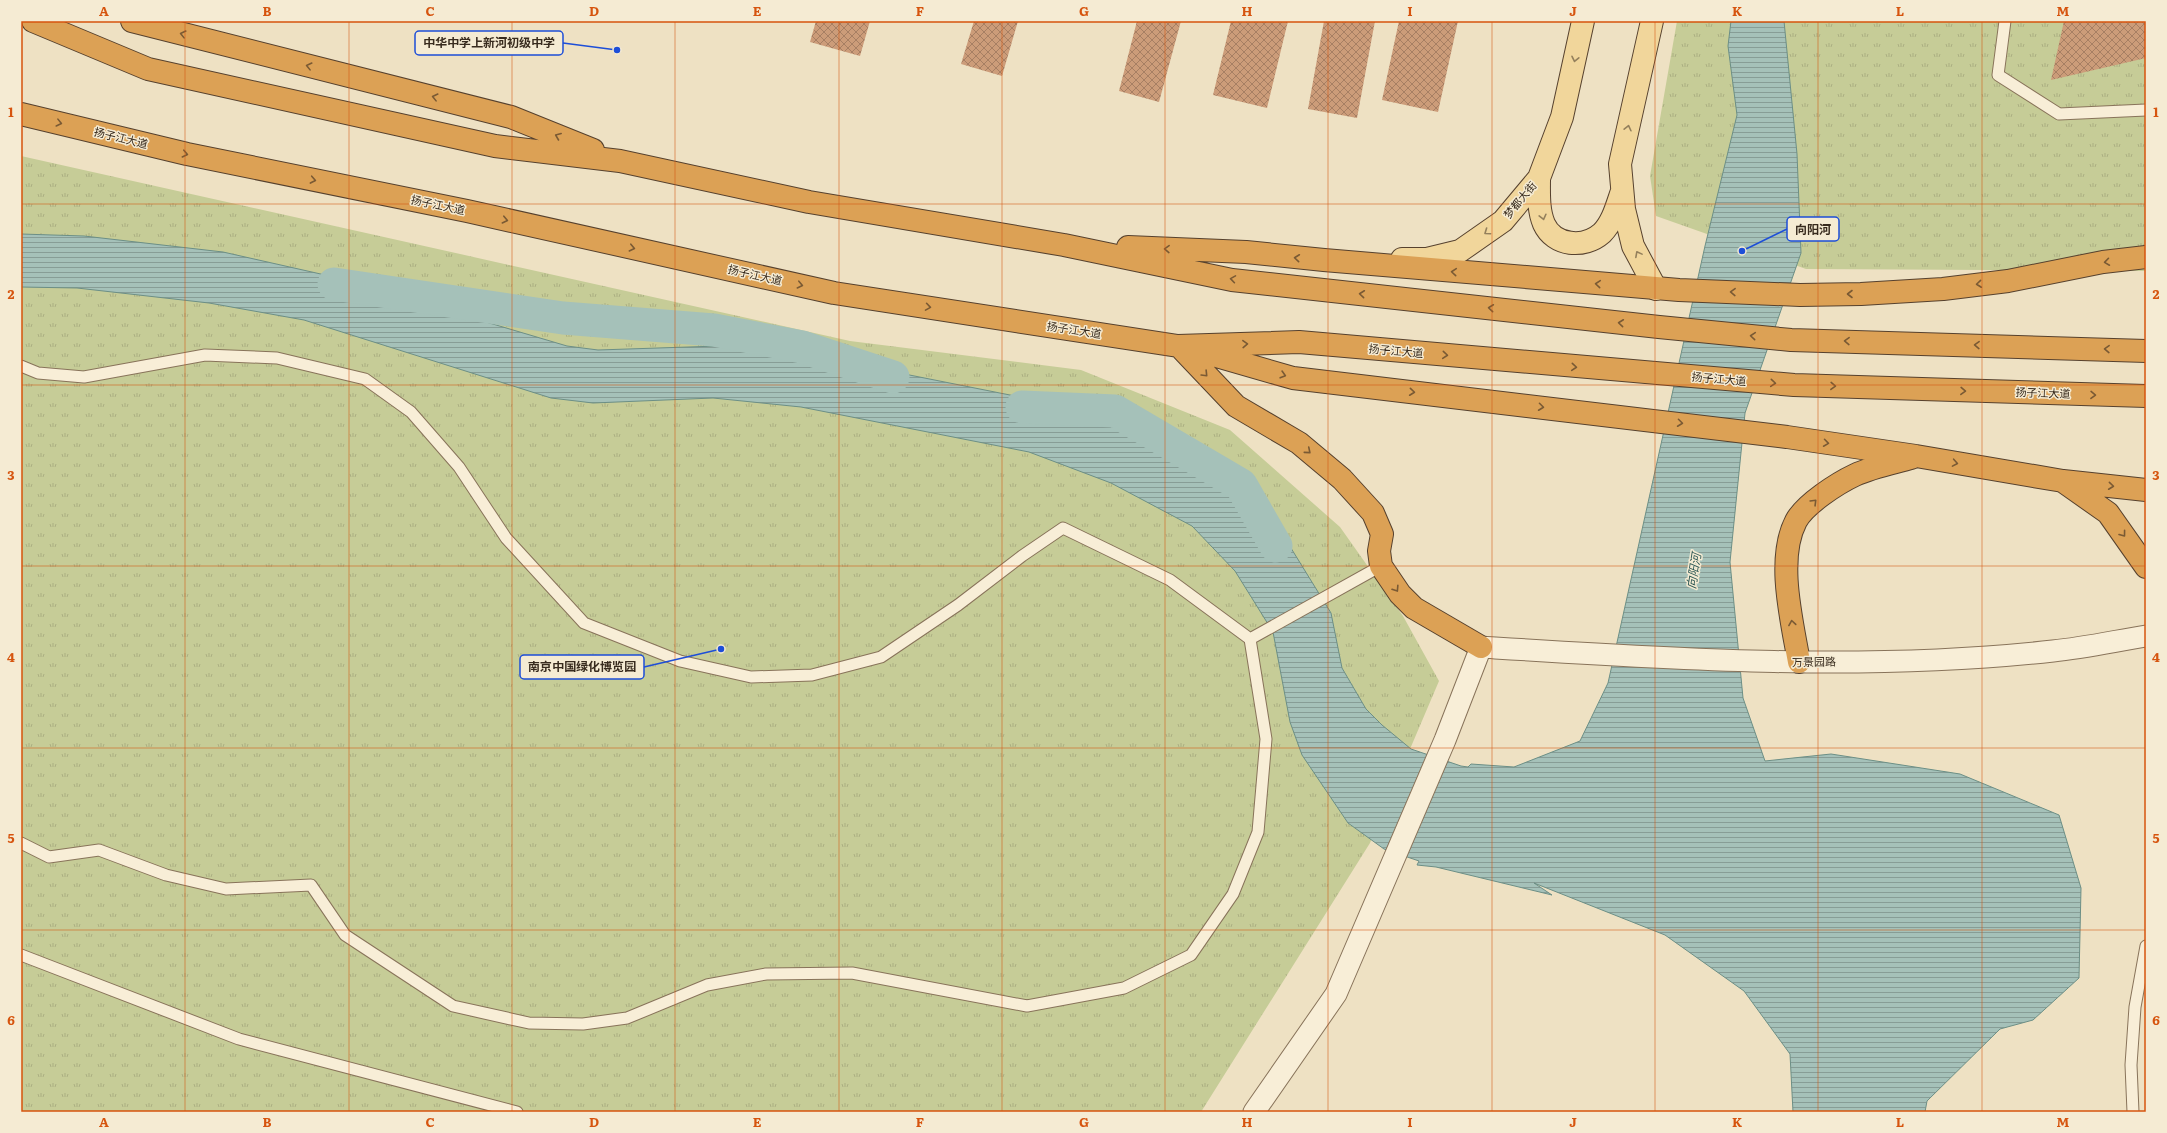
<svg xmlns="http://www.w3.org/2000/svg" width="2167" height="1133" font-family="Literata,'Noto Sans SC',serif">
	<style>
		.park { fill: url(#park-tufts) }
		.water { fill: url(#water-rules); stroke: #6c8f86 }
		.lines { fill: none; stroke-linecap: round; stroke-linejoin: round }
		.river { stroke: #a5c1b9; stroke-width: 33 }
		.building { fill: url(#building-cross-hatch) }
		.lane-casing { stroke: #88735a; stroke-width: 13 }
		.street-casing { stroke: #88735a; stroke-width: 23 }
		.primary-casing { stroke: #56412e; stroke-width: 24 }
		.highway-casing { stroke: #56412e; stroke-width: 24 }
		.lane { stroke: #f8eed7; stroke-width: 11 }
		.street { stroke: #f8eed7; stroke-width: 21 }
		.primary { stroke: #f1d69b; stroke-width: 22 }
		.highway { stroke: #dca155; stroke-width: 22 }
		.oneway { stroke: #7a5a34 }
		.oneway2 { stroke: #94805c }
		.grid { fill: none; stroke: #d6540e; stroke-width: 1; stroke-opacity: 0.55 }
		.labels { text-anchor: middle; stroke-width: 3; stroke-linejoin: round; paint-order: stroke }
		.street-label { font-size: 11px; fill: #382b1e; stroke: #f5ebd3 }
		.water-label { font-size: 12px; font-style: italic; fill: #2d5855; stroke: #f5ebd3 }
		.leader { fill: none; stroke: #1d4ed8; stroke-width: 1.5 }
		.callout-dot { fill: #1d4ed8; stroke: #f5ebd3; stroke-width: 1.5 }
		.callout { fill: #f5ebd3; stroke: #1d4ed8; stroke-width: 1.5 }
		.callout-label { font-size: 12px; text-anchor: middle; font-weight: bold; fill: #382b1e }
		.neatline { fill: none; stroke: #d6540e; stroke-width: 1.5 }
		.grid-label { font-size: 13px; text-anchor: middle; font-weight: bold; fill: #d6540e }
	</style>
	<defs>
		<pattern id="park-tufts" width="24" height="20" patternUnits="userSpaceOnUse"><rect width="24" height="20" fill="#c6cc97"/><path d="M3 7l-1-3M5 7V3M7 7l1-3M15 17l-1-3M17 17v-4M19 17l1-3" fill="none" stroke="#abaf82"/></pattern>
		<pattern id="water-rules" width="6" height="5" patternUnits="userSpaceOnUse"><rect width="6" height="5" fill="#a5c1b9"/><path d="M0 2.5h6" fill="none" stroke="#879d96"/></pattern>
		<pattern id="building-cross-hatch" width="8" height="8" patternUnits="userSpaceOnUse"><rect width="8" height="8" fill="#cc9c79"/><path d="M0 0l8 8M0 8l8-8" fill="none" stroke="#a77f63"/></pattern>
	</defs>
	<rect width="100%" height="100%" fill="#eee1c3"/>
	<!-- park -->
	<path class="park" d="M1677,21H2146V271L1806,269L1656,216L1650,176Z
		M21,156L850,341L1081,370L1230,430L1340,527L1403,616L1439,681L1370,843L1201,1112H21Z"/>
	<!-- water -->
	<path class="water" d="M1731,21H1784L1797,154L1801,253L1745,413L1730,562L1743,698L1765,761L1831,754L1960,774L2059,815L2081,888L2079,978L2033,1020L2000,1029L1927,1101L1925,1112H1793L1790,1054L1744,991L1665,935L1534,883L1552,895L1436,867L1417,865L1419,861L1384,849L1348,823L1302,755L1290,722L1273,632L1235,571L1192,526L1111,483L1029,452L801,407L713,398L593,403L551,398L304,320L209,303L77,288L21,287V234L84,236L223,252L334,277L567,346L598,350L718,346L814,356L1050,403L1141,436L1237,490L1286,540L1331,613L1342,668L1366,709L1382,725L1411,749L1461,766L1468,767L1471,764L1514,767L1580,741L1608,683L1705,246L1737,115L1728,46Z"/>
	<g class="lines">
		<!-- river -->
		<path class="river" d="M334,284L563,318L714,330L802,347L893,377
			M1022,407L1115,411L1241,485L1276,546"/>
	</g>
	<!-- building -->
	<path class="building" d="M816,21H870L860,56L810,42Z
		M974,21H1018L1002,76L961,64Z
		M1137,21H1181L1159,102L1119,91Z
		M1231,21H1288L1267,108L1213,95Z
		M1324,21H1375L1357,118L1308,109Z
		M1399,21H1458L1438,112L1382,100Z
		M2064,21H2146V58L2051,80Z"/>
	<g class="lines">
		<defs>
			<path id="lane" d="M2005,21L1998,75L2059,114L2146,110
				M21,366L38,373L84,377L205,355L277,358L365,379L411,412L459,467L506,538L584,623L680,661L751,677L812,675L881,657L958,605L1022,556L1063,528L1170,580L1250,639L1266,739L1258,832L1233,894L1191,955L1124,988L1027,1006L852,973L766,974L707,985L627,1018L583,1024L529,1023L453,1006L345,935L311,885L226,889L166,875L99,850L49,857L21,843
				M1250,639L1381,566
				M21,955L239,1039L517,1112
				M2133,1112L2131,1065L2135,1007L2146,946"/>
			<path id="street" d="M1254,1112L1336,994L1445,740L1481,647C1671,659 1863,672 2053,651C2084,648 2115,641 2146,636"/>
			<path id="primary" d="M1652,21L1620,164L1624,209L1633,246L1656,289
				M1539,178C1539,193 1538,210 1544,224C1554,246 1584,249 1602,233C1613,222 1617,205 1622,191
				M1402,259H1427L1460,251L1503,221L1539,178L1562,117L1583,21"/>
			<path id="highway" d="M33,21L148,69L495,146L620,161L809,202L1064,245L1232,280L1659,327L1791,340L2146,351
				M132,21L511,117L593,150
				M21,114L187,154L467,211L834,293L1178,346L1299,342L1794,385L2146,396
				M1128,247L1246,252L1324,260L1679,290L1800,295L1861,294L1943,289L2008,281L2103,262L2146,257
				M1179,346L1236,406L1299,443L1342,479L1373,513L1382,534L1379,551L1381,566L1400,594L1414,608L1481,647
				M1199,351L1293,378L1787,437L1916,456L2063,481L2146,490
				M2064,482L2108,513L2146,567
				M1799,662C1792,621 1776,559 1796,521C1805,504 1838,483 1855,475C1872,467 1893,463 1911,458"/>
		</defs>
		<!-- lane casing -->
		<use href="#lane" class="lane-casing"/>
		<!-- street casing -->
		<use href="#street" class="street-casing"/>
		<!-- primary casing -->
		<use href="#primary" class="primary-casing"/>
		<!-- highway casing -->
		<use href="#highway" class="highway-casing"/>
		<!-- lane -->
		<use href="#lane" class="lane"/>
		<!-- street -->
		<use href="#street" class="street"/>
		<!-- primary -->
		<use href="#primary" class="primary"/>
		<!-- highway -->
		<use href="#highway" class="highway"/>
	</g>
	<!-- one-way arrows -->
	<defs><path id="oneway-chevron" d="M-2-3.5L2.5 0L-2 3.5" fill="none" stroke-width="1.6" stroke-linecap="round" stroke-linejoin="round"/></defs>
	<g class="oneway">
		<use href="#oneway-chevron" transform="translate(183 34) rotate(-166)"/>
		<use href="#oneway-chevron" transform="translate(309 66) rotate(-166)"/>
		<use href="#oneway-chevron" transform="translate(435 97) rotate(-166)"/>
		<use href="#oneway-chevron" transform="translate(59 123) rotate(14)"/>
		<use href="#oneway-chevron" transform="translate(558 136) rotate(-158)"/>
		<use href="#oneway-chevron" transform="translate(185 154) rotate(13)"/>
		<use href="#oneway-chevron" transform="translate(313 180) rotate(11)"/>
		<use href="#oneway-chevron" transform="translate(505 220) rotate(13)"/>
		<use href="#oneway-chevron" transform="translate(632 248) rotate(13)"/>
		<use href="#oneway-chevron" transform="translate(1167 249) rotate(-178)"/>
		<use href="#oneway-chevron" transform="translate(1297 258) rotate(-174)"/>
		<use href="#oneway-chevron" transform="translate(2107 262) rotate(172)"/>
		<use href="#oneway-chevron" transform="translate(1454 272) rotate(-175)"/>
		<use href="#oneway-chevron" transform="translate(1233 279) rotate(-171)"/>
		<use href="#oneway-chevron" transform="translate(1598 284) rotate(-175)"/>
		<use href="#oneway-chevron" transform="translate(1979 284) rotate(174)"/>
		<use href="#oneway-chevron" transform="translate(800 285) rotate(13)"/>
		<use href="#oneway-chevron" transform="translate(1733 292) rotate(-178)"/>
		<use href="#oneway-chevron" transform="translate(1362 294) rotate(-174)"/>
		<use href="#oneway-chevron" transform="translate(1850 294) rotate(180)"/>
		<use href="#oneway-chevron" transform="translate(928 307) rotate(9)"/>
		<use href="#oneway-chevron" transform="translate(1491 308) rotate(-174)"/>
		<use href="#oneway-chevron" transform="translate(1621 323) rotate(-174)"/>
		<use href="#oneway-chevron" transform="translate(1753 336) rotate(-175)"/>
		<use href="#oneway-chevron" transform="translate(1847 341) rotate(-178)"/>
		<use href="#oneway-chevron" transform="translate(1245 344) rotate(-2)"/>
		<use href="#oneway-chevron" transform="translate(1977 345) rotate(-178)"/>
		<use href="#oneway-chevron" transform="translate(2107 349) rotate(-178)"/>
		<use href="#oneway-chevron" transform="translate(1445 355) rotate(5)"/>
		<use href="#oneway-chevron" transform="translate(1574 367) rotate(5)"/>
		<use href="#oneway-chevron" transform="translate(1205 374) rotate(46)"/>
		<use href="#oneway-chevron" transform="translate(1283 375) rotate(16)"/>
		<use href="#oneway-chevron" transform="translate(1773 383) rotate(5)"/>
		<use href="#oneway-chevron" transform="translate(1833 386) rotate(2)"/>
		<use href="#oneway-chevron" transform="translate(1963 391) rotate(2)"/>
		<use href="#oneway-chevron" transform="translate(1412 392) rotate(6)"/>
		<use href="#oneway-chevron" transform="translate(2093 395) rotate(1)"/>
		<use href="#oneway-chevron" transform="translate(1541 407) rotate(7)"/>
		<use href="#oneway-chevron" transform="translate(1680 423) rotate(7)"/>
		<use href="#oneway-chevron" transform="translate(1826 443) rotate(8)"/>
		<use href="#oneway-chevron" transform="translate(1308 451) rotate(40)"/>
		<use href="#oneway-chevron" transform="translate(1955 463) rotate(10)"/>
		<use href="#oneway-chevron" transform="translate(2111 486) rotate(6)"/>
		<use href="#oneway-chevron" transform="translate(1814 502) rotate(-45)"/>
		<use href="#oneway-chevron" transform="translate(2123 534) rotate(53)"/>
		<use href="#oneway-chevron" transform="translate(1396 589) rotate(57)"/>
		<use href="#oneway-chevron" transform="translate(1792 623) rotate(-99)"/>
	</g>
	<g class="oneway2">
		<use href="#oneway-chevron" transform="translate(1575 59) rotate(102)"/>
		<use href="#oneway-chevron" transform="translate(1628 128) rotate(-77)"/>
		<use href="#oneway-chevron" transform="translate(1543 217) rotate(76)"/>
		<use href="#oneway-chevron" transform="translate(1487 232) rotate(145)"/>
		<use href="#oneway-chevron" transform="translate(1638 254) rotate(-118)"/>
	</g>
	<!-- grid -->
	<path class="grid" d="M185,21V1112M349,21V1112M512,21V1112M675,21V1112M839,21V1112M1002,21V1112M1165,21V1112M1328,21V1112M1492,21V1112M1655,21V1112M1818,21V1112M1982,21V1112M21,204H2146M21,385H2146M21,566H2146M21,748H2146M21,930H2146"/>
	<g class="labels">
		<!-- street labels -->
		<g class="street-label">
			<text transform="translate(121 138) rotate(14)" y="4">扬子江大道</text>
			<text transform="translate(1520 200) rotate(-50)" y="4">梦都大街</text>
			<text transform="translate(438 205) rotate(12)" y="4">扬子江大道</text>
			<text transform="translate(755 275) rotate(13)" y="4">扬子江大道</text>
			<text transform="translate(1074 330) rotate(9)" y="4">扬子江大道</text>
			<text transform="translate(1396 351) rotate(5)" y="4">扬子江大道</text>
			<text transform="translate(1719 379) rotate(5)" y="4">扬子江大道</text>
			<text transform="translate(2043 393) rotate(2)" y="4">扬子江大道</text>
			<text transform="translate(1814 662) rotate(-1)" y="4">万景园路</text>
		</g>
		<!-- water labels -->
		<g class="water-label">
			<text transform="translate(1694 571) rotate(-81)" y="4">向阳河</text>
		</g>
	</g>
	<!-- callouts -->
	<path class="leader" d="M617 50L563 43M1742 251L1787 229M721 649L644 667"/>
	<g class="callout-dot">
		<circle cx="617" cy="50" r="4"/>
		<circle cx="1742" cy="251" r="4"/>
		<circle cx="721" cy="649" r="4"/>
	</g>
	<g class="callout">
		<rect x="415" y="31" width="148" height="24" rx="4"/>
		<rect x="1787" y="217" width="52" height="24" rx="4"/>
		<rect x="520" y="655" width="124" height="24" rx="4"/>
	</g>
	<g class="callout-label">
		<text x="489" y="47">中华中学上新河初级中学</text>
		<text x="1813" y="234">向阳河</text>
		<text x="582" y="671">南京中国绿化博览园</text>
	</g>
	<!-- border -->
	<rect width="2167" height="1133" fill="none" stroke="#f5ebd3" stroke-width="44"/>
	<rect x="22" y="22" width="2123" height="1089" class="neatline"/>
	<g class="grid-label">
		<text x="104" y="16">A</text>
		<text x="267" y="16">B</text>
		<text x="430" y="16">C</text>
		<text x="594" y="16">D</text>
		<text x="757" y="16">E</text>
		<text x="920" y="16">F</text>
		<text x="1084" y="16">G</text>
		<text x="1247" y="16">H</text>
		<text x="1410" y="16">I</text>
		<text x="1573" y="16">J</text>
		<text x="1737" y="16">K</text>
		<text x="1900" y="16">L</text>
		<text x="2063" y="16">M</text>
		<text x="11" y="117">1</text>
		<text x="2156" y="117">1</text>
		<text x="11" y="299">2</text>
		<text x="2156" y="299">2</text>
		<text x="11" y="480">3</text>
		<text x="2156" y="480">3</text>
		<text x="11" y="662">4</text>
		<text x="2156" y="662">4</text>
		<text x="11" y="843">5</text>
		<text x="2156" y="843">5</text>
		<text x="11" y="1025">6</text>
		<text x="2156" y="1025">6</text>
		<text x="104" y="1127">A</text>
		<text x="267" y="1127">B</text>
		<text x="430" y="1127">C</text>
		<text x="594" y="1127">D</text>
		<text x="757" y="1127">E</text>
		<text x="920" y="1127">F</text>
		<text x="1084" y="1127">G</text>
		<text x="1247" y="1127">H</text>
		<text x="1410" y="1127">I</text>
		<text x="1573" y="1127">J</text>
		<text x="1737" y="1127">K</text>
		<text x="1900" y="1127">L</text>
		<text x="2063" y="1127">M</text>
	</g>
</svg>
